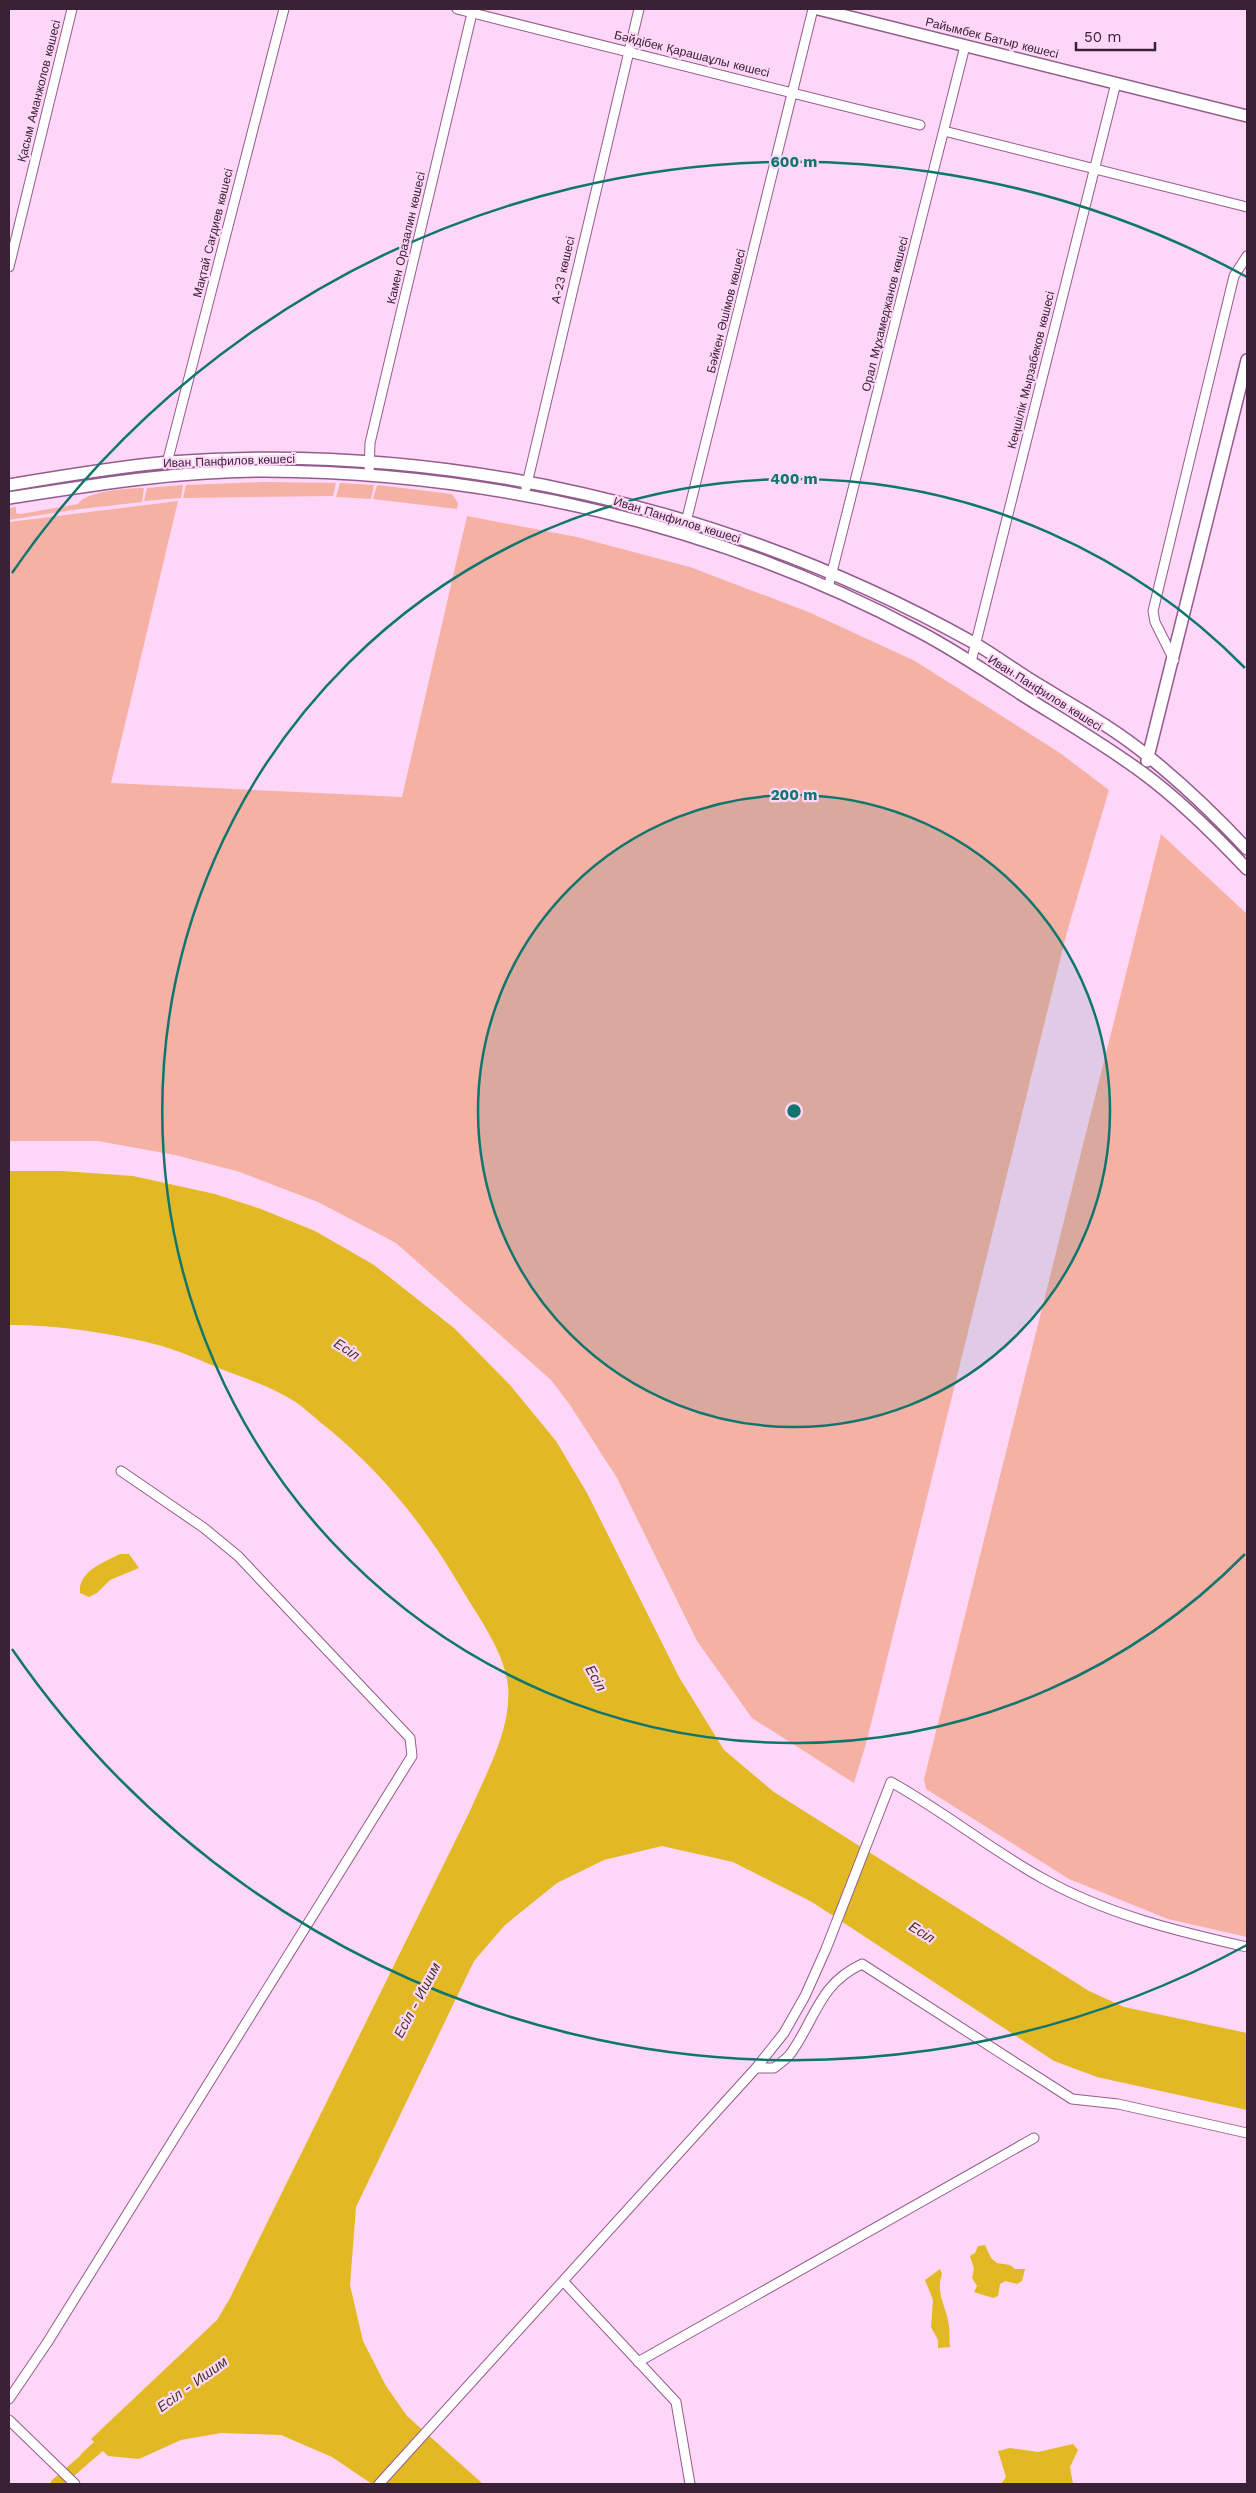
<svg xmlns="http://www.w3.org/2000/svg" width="1256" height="2493" font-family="'Work Sans',sans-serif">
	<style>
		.green { fill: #f5b1a4 }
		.water { fill: #e2b825 }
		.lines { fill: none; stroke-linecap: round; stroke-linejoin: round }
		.canal { stroke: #e2b825; stroke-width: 11 }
		.street-casing { stroke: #945b8d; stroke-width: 11 }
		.secondary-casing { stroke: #945b8d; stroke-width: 14 }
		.street { stroke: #fff; stroke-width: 9 }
		.secondary { stroke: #fff; stroke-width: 11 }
		.ring { fill: none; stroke: #0f766e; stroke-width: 2.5 }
		.labels { text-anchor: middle; stroke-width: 4.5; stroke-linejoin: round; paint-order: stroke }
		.street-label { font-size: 12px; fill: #392136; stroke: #fed7f8 }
		.water-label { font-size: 14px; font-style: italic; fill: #3f3721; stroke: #fed7f8 }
		.centre { fill: #0f766e; stroke: #fed7f8; stroke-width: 2.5 }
		.ring-label { font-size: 15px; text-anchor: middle; font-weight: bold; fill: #0f766e; stroke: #fed7f8; stroke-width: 4.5; stroke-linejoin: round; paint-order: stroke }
	</style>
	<rect width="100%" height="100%" fill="#fed7f8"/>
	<!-- green -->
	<path class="green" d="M264,482L336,483L333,496L183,498L186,485Z
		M340,483L374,485L371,499L336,497Z
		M183,485L181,498L144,501L147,488Z
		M377,485L452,494L458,503L457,509L373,499Z
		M144,488L142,502L72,510L9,520V508L16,507V513L21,514L78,504C86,491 129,488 144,488Z
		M178,501L111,783L402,797L467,516L577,537L690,567L811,613L915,661L1060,753L1109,790L1067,932L867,1740L854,1783L752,1718L697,1641L617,1478L570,1405L551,1380L396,1243L318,1202L240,1172L175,1155L98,1141H9V522Z
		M1161,834L1247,914V1937L1168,1919L1069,1879L926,1789L924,1779Z"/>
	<!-- water -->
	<path class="water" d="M9,1171H62L133,1176L215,1194L261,1209L315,1231L374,1265L454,1328L510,1385L556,1441L587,1493L679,1677L724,1750L774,1792L1089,1991L1124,2007L1247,2033V2110L1097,2077L1054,2061L812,1902L733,1862L662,1846L604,1860L557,1883L505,1925L474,1961L356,2207L350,2285L363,2341L386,2386L407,2416L483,2484H372L332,2457L281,2435L221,2433L181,2440L139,2459L108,2456L99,2447L86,2460L80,2455L94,2442L91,2439L217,2320L230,2298L470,1811C486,1773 512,1729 508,1686C504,1650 478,1617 460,1586C424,1525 381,1471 325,1426C315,1418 305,1408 294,1401C272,1387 245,1378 221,1369C202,1361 182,1352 162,1346C112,1333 61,1325 9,1325Z
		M120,1554H129L139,1568L110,1580L97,1593L89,1597L80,1593C78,1571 103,1563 120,1554Z
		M985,2245L991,2258L997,2263L1010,2265L1015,2269H1025L1022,2281L1017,2284L1005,2281L1000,2284L998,2296L993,2298L974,2292L977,2286L972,2278L974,2269L970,2256L975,2253L978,2246Z
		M940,2269L942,2274C935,2294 947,2307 949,2326C950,2333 949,2340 950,2347L938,2348V2340L931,2327L933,2300L925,2280Z
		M1073,2444L1078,2450L1070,2467L1073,2484H1001L1006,2477L998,2451L1010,2448L1038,2452Z"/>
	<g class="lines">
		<!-- canal -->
		<path class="canal" d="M56,2484L99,2447"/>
		<defs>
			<path id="street" d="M457,9L920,125
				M944,131L1247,207
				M9,267L72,9
				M167,463L284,9
				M369,474L370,443L473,9
				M526,488L639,9
				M683,534L813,9
				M828,588L965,46
				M1174,660L1155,622L1153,611L1234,276L1247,256
				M971,662L1116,83
				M756,2068H774C780,2063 787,2059 791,2053C816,2018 819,1984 862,1964L1072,2099L1118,2104L1247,2133
				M563,2281L676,2402L690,2484
				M638,2362L1034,2138
				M9,2399L47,2343L412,1756L410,1738L238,1556L204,1528L121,1471
				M9,2420L75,2484
				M379,2484L756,2068L784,2033L805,1996L826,1949L891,1782C943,1811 990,1849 1042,1878C1106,1914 1176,1931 1247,1947"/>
			<path id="secondary" d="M818,9L1247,116
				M9,485C62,476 115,467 169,462C446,441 732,508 974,643C993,654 1012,668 1031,680C1070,704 1113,727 1149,757C1184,785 1217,817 1247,849
				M9,498C93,485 178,471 264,471C490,472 720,525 920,632C956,651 990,674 1024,696C1064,721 1105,745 1143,773C1181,801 1215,835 1247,869
				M1147,761L1247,360"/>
		</defs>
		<!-- street casing -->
		<use href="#street" class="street-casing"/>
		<!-- secondary casing -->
		<use href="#secondary" class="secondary-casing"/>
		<!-- street -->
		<use href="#street" class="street"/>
		<!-- secondary -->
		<use href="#secondary" class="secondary"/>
	</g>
	<!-- distance rings -->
	<circle cx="794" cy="1111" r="316" fill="#0f766e" fill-opacity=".12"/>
	<g class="ring">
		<circle cx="794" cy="1111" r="316"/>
		<path d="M1245 1554A632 632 0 1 1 1245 668"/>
		<path d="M1247 1945A949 949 0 0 1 12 1649M12 573A949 949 0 0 1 1247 277"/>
	</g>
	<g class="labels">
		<!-- street labels -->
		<g class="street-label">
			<text transform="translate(992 38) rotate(14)" y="4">Райымбек Батыр көшесі</text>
			<text transform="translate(692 54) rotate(14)" y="4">Бәйдібек Қарашаұлы көшесі</text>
			<text transform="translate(39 91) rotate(-76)" y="4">Қасым Аманжолов көшесі</text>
			<text transform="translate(213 233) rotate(-76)" y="4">Мақтай Сағдиев көшесі</text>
			<text transform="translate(406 238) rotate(-77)" y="4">Камен Оразалин көшесі</text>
			<text transform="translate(563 270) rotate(-77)" y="4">А-23 көшесі</text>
			<text transform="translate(726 311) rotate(-76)" y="4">Бәйкен Әшімов көшесі</text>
			<text transform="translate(885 314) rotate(-76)" y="4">Орал Мұхамеджанов көшесі</text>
			<text transform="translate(1031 370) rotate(-76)" y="4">Кеңшілік Мырзабеков көшесі</text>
			<text transform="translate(229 461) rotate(-2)" y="4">Иван Панфилов көшесі</text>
			<text transform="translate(677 520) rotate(17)" y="4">Иван Панфилов көшесі</text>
			<text transform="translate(1045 693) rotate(32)" y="4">Иван Панфилов көшесі</text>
		</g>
		<!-- water labels -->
		<g class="water-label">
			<text transform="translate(347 1349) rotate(33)" y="5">Есіл</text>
			<text transform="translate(596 1678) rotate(61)" y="5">Есіл</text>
			<text transform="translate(922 1932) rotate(32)" y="5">Есіл</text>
			<text transform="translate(417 2000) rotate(-62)" y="5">Есіл - Ишим</text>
			<text transform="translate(192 2384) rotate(-36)" y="5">Есіл - Ишим</text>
		</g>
	</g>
	<circle cx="794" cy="1111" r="8" class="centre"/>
	<g class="ring-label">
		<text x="794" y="167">600 m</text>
		<text x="794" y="484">400 m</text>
		<text x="794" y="800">200 m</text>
	</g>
	<!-- border -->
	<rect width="1256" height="2493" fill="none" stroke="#392136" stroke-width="20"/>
	<!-- scale -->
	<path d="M1076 42v8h79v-8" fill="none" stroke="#392136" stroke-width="2.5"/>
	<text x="1084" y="42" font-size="15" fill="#392136" stroke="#fed7f8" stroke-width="4" paint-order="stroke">50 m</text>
</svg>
